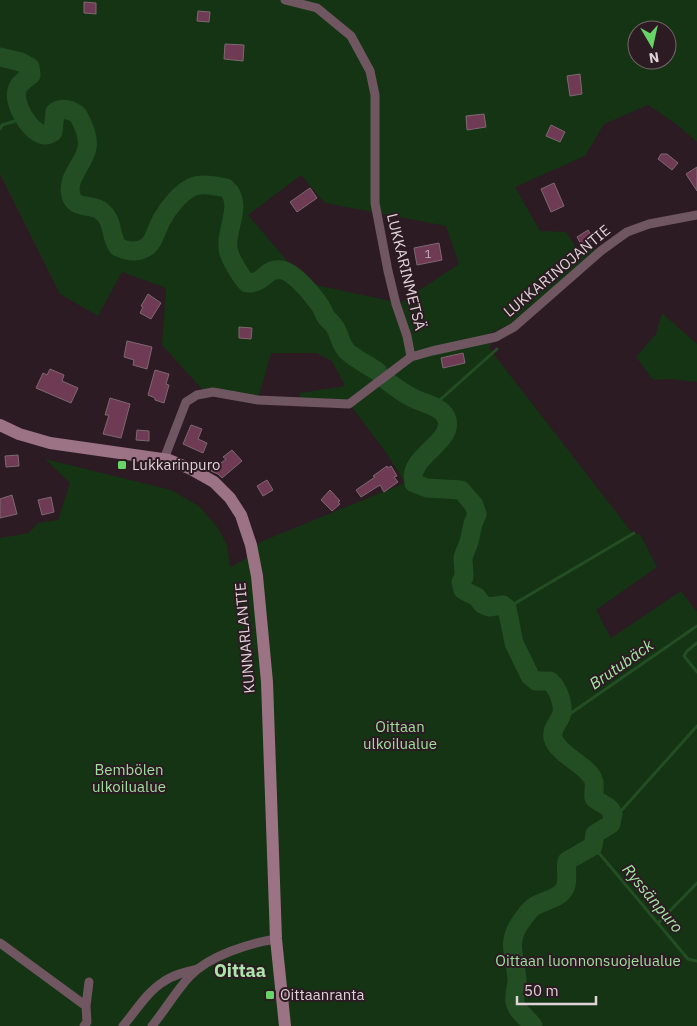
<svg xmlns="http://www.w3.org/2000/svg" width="697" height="1026" font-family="'IBM Plex Sans',sans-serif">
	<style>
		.green { fill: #143414; fill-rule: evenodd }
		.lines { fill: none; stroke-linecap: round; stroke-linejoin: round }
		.stream { stroke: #234d23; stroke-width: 3 }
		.river { stroke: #234d23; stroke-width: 19 }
		.building { fill: #6f3a53; stroke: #7e6871 }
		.minor { stroke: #6f5661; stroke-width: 9 }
		.secondary { stroke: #9c7385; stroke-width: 12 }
		.poi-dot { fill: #66d466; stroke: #2c1b23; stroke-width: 2 }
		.labels { text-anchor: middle; stroke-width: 4; stroke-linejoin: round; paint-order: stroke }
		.number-label { font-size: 12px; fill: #c3adb6 }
		.street-label { font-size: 15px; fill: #dfd3d7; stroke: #2c1b23 }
		.poi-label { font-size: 15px; fill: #dfd3d7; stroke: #2c1b23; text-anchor: start }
		.park-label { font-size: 15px; fill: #9fe09d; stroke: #2c1b23 }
		.water-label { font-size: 16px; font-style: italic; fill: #a6e7a4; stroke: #2c1b23 }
		.quarter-label { font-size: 18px; font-weight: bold; fill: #ace5a9; stroke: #2c1b23 }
	</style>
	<rect width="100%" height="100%" fill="#2c1b23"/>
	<!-- green -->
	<path class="green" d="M0,0H697V142L675,123L648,105L604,124L585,156L515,187L540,231L566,232L579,252L599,248L512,323L475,340L496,337L489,348L633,534H640L657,567L596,610L611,638L681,591L697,612V1026H0V538L29,533L38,523L58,520L70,483L45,459L171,490L199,506L218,528L227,545L230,567L244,560L260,542L405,483L385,451L353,409L350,399L335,402L299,400L300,393L345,386L332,361L316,353H271L259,396L212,388L202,389L162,345L166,288L122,272L98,316L60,294L0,174ZM637,30H667V60H637ZM301,175L325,203L446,226L459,264L400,303L306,283L248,215Z
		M662,313L697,344V382L670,379L653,380L636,357L656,334Z"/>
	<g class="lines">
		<!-- stream -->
		<path class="stream" d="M0,129L2,125L25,118
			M432,407L497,349
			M507,608L634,533
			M697,643L687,651L684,656L697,672
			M558,722L697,626
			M613,820L697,726
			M593,846L688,959L697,961
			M658,923L697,883"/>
		<!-- river -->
		<path class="river" d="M0,57L21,62L30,67L31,75C26,79 19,83 17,90C13,104 30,133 45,135C49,135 50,134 53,132L55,112C63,107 71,110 78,115C83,124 89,138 87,148C84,164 66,178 71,195C74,209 90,204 100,210C115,221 109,235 118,247C129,253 145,253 152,241C156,234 158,226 162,219C168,208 182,190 195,186C203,183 217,186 226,188C244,203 225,230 228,249C229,257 241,277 247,283C265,284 265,267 282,270C294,272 314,296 321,307C323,310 324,314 326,317C329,321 334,324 336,329C340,336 340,343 346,350C350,356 370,366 378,372
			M387,381C395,387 404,394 413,398C422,403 441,406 446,417C457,442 406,456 414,483L427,488L461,490L474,505L477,514L473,524L469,542L463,557L464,577L461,582L463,590L477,597L482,604L489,607L503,605L507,608L514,643L530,676L536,681H550C558,688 565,706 561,716C558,723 551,730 553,738C558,755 587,765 593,779C596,785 593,791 594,798C600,804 610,805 613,814L611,824L595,834L593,846L567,861C565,870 569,879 565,888C559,900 542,900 532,908C528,911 524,918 520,923C505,945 517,959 517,982C516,988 514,996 515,1002C517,1012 528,1018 533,1026"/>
	</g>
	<!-- building -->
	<path class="building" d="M84,2L96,3V14L84,13Z
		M198,11L210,12L209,22L197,21Z
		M225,44L244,45L243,61L224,59Z
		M580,74L582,94L570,96L567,76Z
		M484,114L486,127L467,130L466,116Z
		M551,125L565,132L560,142L546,136Z
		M661,154H667L678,163L672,170L658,159Z
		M697,167V191L686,174Z
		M554,183L564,206L551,212L541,189Z
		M310,188L317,198L297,212L290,202Z
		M588,230L594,239L582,246L577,237Z
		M439,243L442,260L417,265L414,248Z
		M148,294L161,303L151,319L140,313L143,307L141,306Z
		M239,327L252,328L251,339L239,338Z
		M127,341L152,347L147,369L133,365L134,360L124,357Z
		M463,353L465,363L443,368L441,358Z
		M50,369L64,375L62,381L78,388L71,403L36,388L43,373L47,375Z
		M155,370L169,374L166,384L169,385L164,403L155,400V398L148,395Z
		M110,398L130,404L121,438L103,434L109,415H105Z
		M191,425L202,429L198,439L207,443L203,453L183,444Z
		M137,430L149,431V441L136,440Z
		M232,450L242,461L222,478L218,474L211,471L226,459L223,457Z
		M18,455L19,466L6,467L5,456Z
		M387,466L388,468L391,466L397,476L394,477L398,482L384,492L380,485L361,497L356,490L375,477L373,476Z
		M267,480L273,490L263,496L257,486Z
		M330,490L340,501L338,502L340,504L332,511L321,500Z
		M12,495L17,514L0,518V499Z
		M51,497L54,512L42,515L38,500Z"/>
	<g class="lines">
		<!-- minor -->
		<path class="minor" d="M285,0L317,8L351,36L370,71L375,95V203L388,271L396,304L407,336L411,357
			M164,459L186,402L197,395L213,392L258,400L349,404L411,357L432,351L496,337L514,327L602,250L627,232L649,224L697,215
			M0,943L86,1006
			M84,1026L87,1022L86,1006L89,982
			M123,1026C135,1012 147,992 163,982C173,975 185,972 197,969
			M152,1026C165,1010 176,991 190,976C209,956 249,943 276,939"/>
		<!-- secondary -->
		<path class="secondary" d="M0,425L19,434L50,443L169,460L191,469L214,482L230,498L241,515L251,545L257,576L267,682L276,939L285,1026"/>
	</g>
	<!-- markers -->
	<g class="poi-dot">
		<rect x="117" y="460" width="10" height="10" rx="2.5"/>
		<rect x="265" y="990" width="10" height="10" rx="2.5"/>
	</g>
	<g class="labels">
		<!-- number labels -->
		<g class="number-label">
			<text x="428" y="258">1</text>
		</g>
		<!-- street labels -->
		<g class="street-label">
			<text transform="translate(557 271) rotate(-40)" y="5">LUKKARINOJANTIE</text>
			<text transform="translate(406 272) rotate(76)" y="5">LUKKARINMETSÄ</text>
			<text transform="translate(245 638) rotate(-95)" y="5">KUNNARLANTIE</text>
		</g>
		<!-- poi labels -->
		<g class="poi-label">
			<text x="132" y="470">Lukkarinpuro</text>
			<text x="280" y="1000">Oittaanranta</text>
		</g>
		<!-- park labels -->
		<g class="park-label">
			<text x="400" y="732">Oittaan<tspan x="400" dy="17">ulkoilualue</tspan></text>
			<text x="129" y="775">Bembölen<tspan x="129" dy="17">ulkoilualue</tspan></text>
			<text x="588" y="966">Oittaan luonnonsuojelualue</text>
		</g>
		<!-- water labels -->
		<g class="water-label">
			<text transform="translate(621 664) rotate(-35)" y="6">Brutubäck</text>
			<text transform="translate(653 898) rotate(50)" y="6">Ryssänpuro</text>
		</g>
		<!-- quarter labels -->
		<g class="quarter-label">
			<text x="240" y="977">Oittaa</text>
		</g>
	</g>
	<!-- north arrow -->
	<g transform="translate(652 45) rotate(171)"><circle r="24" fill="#2c1b23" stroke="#74656b"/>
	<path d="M0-4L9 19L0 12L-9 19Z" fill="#66d466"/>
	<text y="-8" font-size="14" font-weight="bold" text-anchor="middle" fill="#dfd3d7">N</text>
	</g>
	<!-- scale -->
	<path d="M517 996v8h79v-8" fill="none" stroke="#dfd3d7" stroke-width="2.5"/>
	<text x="524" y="996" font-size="15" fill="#dfd3d7" stroke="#2c1b23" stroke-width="4" paint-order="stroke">50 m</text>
</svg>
